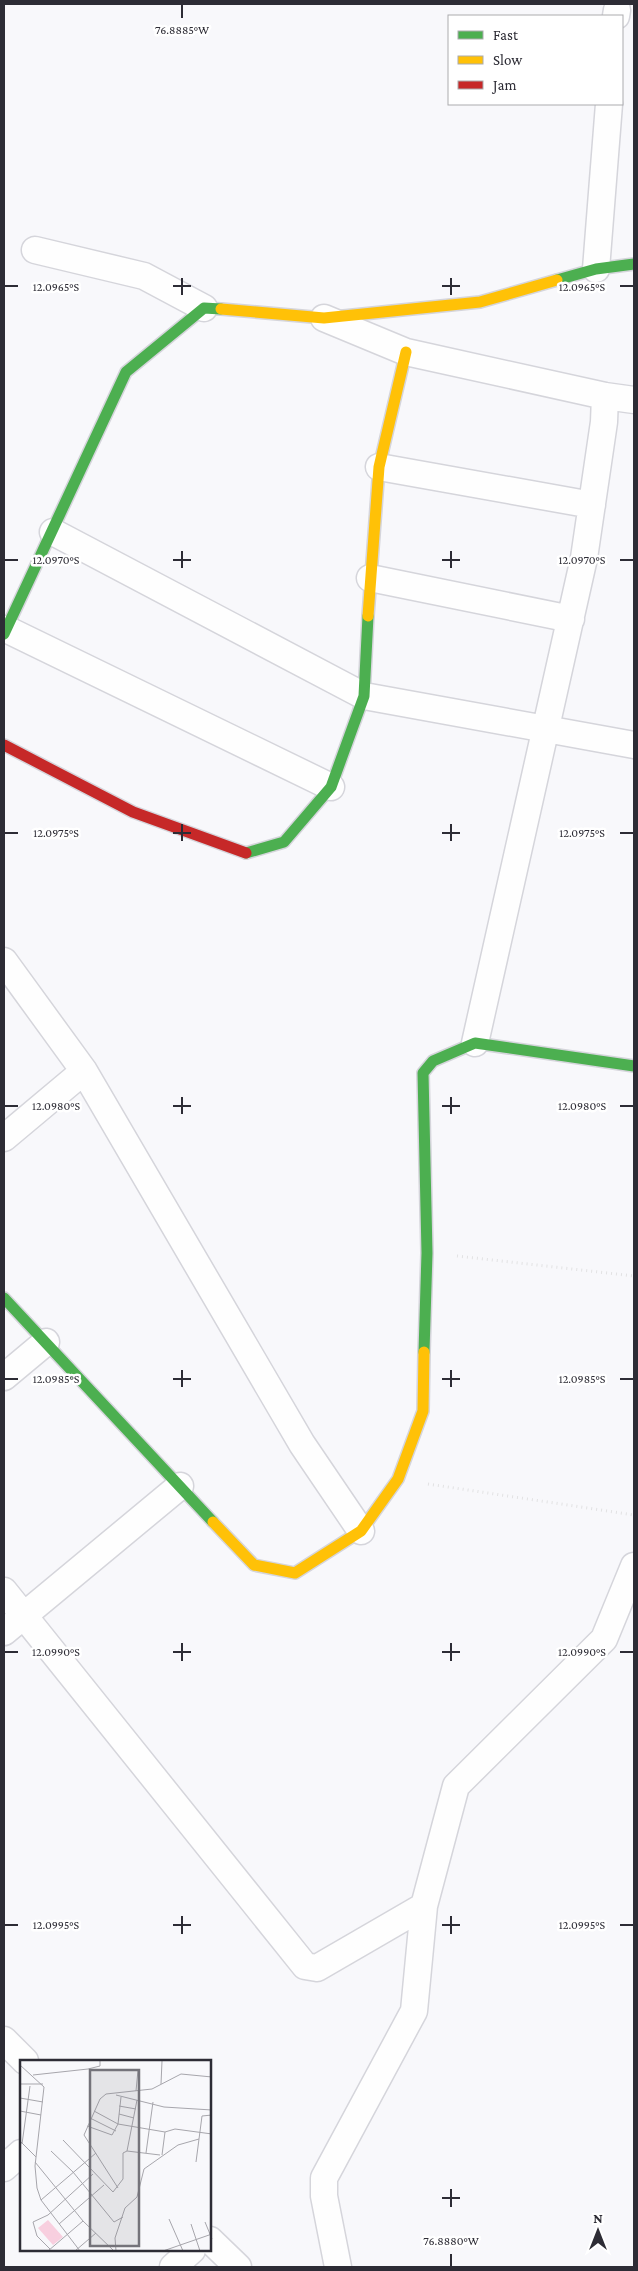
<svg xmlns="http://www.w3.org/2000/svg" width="638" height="2271" font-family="'Crimson Pro',serif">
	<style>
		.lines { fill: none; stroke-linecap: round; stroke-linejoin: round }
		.street-casing { stroke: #d5d5db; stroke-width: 29 }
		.fast-casing { stroke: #d5d5db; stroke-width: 14 }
		.slow-casing { stroke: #d5d5db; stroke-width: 14 }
		.jam-casing { stroke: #d5d5db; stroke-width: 14 }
		.path { stroke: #e2e2e3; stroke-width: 3; stroke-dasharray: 1 4; stroke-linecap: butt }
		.street { stroke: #fefefe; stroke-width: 26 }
		.fast { stroke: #4caf50; stroke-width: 11 }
		.slow { stroke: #ffc107; stroke-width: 11 }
		.jam { stroke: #c62828; stroke-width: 11 }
		.ticks { fill: none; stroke: #2d2c35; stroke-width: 2 }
		.inset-road { fill: none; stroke: #a7a6ac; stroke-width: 1 }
		.view { fill: #74737a; fill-opacity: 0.15; stroke: #74737a; stroke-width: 2.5 }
		.inset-edge { fill: none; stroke: #2d2c35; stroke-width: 2.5 }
		.ticks-label { font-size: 12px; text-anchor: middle; fill: #2d2c35; stroke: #fff; stroke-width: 5; stroke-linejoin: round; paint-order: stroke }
	</style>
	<rect width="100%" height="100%" fill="#f8f8fb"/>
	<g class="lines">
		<defs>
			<path id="street" d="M616,16L617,10
				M35,250L144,276L204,308
				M596,269L609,104
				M324,318L406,352L605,396L634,400
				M379,467L592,505
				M53,532L364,696L634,745
				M370,578L571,619
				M6,629L331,787
				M4,961L84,1071L302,1444L361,1531
				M475,1043L584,558L604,422L605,396
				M4,1138L84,1071
				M4,1377L46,1342
				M4,1591L305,1966L317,1968L424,1906
				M4,1632L180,1486
				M4,2040L25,2061
				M4,2168L21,2153
				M210,2240L238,2267
				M173,2267L192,2250
				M338,2267L324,2196V2178L414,2011L424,1906L456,1786L604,1639L634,1566"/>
			<path id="fast" d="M557,280L596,269L634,264
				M4,634L126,372L204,308L221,309
				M246,853L284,842L331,787L364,696L368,616
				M4,1298L213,1522
				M424,1352L427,1253L423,1073L433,1061L475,1043L634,1066"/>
			<path id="slow" d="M221,309L324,318L480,302L557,280
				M368,616L379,467L406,352
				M213,1522L254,1565L295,1573L361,1531L398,1479L423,1411L424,1352"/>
			<path id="jam" d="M4,745L133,812L246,853"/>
		</defs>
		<!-- street casing -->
		<use href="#street" class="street-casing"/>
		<!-- fast casing -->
		<use href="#fast" class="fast-casing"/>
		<!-- slow casing -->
		<use href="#slow" class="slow-casing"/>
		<!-- jam casing -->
		<use href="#jam" class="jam-casing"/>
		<!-- path -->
		<path class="path" d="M457,1256L634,1276
			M428,1484L634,1515"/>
		<!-- street -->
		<use href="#street" class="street"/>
		<!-- fast -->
		<use href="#fast" class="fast"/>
		<!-- slow -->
		<use href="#slow" class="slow"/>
		<!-- jam -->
		<use href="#jam" class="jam"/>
	</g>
	<!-- ticks -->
	<path class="ticks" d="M182,5V18M182,278V295M451,278V295M5,286H18M173,286H191M442,286H460M620,286H633M182,551V568M451,551V568M5,560H18M173,560H191M442,560H460M620,560H633M182,824V841M451,824V841M5,833H18M173,833H191M442,833H460M620,833H633M182,1097V1114M451,1097V1114M5,1106H18M173,1106H191M442,1106H460M620,1106H633M182,1370V1387M451,1370V1387M5,1379H18M173,1379H191M442,1379H460M620,1379H633M182,1643V1661M451,1643V1661M5,1652H18M173,1652H191M442,1652H460M620,1652H633M182,1916V1934M451,1916V1934M5,1925H18M173,1925H191M442,1925H460M620,1925H633M451,2189V2207M442,2198H460M451,2254V2266"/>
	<!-- overview -->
	<g transform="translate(20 2060)">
		<rect width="191" height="191" fill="#f8f8fb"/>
		<path d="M28,160L43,177L33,185L18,168Z" fill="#f8cfdf"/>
		<path class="inset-road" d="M0,5L24,27L15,106L17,128L21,140L60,191M13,15L68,9L80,6V1M0,24H23M141,24L142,1M116,31L118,10M96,35L144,47L192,50M0,38L23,42M99,46L116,49M0,51L21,55M74,51L98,64L145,72L155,69L192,74M99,54L114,58M70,58L96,71M67,66L92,75L98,64L101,37M43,80L93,132L103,119V93L107,91L117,40M0,81L16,97M2,84L10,26M31,91L53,112L94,162L103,157M107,91L140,95M126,93L133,42M142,95L145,72M15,102L63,161L94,191M176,102L182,56L192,55M98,128L64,75L80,39L86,34L132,29L161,14L192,17M21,140L76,93M149,159L163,191M185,162L192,179M39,164L84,125M171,164L180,191M30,189L17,176L13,162L28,155L73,114M28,191L63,161M55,191L76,173M96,191L95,178L105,148L117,137L124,109L158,85L179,79M143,191L192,174"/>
		<path class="view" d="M70,10H119V186H70Z"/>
		<rect width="191" height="191" class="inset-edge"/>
	</g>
	<g class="ticks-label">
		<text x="182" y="34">76.8885°W</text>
		<text x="56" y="291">12.0965°S</text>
		<text x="582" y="291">12.0965°S</text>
		<text x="56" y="564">12.0970°S</text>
		<text x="582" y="564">12.0970°S</text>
		<text x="56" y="837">12.0975°S</text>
		<text x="582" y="837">12.0975°S</text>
		<text x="56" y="1110">12.0980°S</text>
		<text x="582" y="1110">12.0980°S</text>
		<text x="56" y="1383">12.0985°S</text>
		<text x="582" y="1383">12.0985°S</text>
		<text x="56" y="1656">12.0990°S</text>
		<text x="582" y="1656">12.0990°S</text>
		<text x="56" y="1929">12.0995°S</text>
		<text x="582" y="1929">12.0995°S</text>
		<text x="451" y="2245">76.8880°W</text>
	</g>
	<!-- border -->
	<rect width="638" height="2271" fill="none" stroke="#2d2c35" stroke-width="10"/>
	<!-- legend -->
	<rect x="448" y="15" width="175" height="90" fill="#ffffff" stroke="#ababae"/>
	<rect x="458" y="31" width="25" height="8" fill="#4caf50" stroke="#ababae"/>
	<text x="493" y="40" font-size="15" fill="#2d2c35">Fast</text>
	<rect x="458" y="56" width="25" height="8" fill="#ffc107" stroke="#ababae"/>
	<text x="493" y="65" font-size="15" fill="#2d2c35">Slow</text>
	<rect x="458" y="81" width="25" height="8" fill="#c62828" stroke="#ababae"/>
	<text x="493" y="90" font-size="15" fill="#2d2c35">Jam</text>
	<!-- north arrow -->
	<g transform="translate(598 2231)" stroke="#ffffff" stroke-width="4" paint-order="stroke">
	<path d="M0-4L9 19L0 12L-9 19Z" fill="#2d2c35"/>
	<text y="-8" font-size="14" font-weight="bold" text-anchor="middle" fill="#2d2c35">N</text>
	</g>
</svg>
